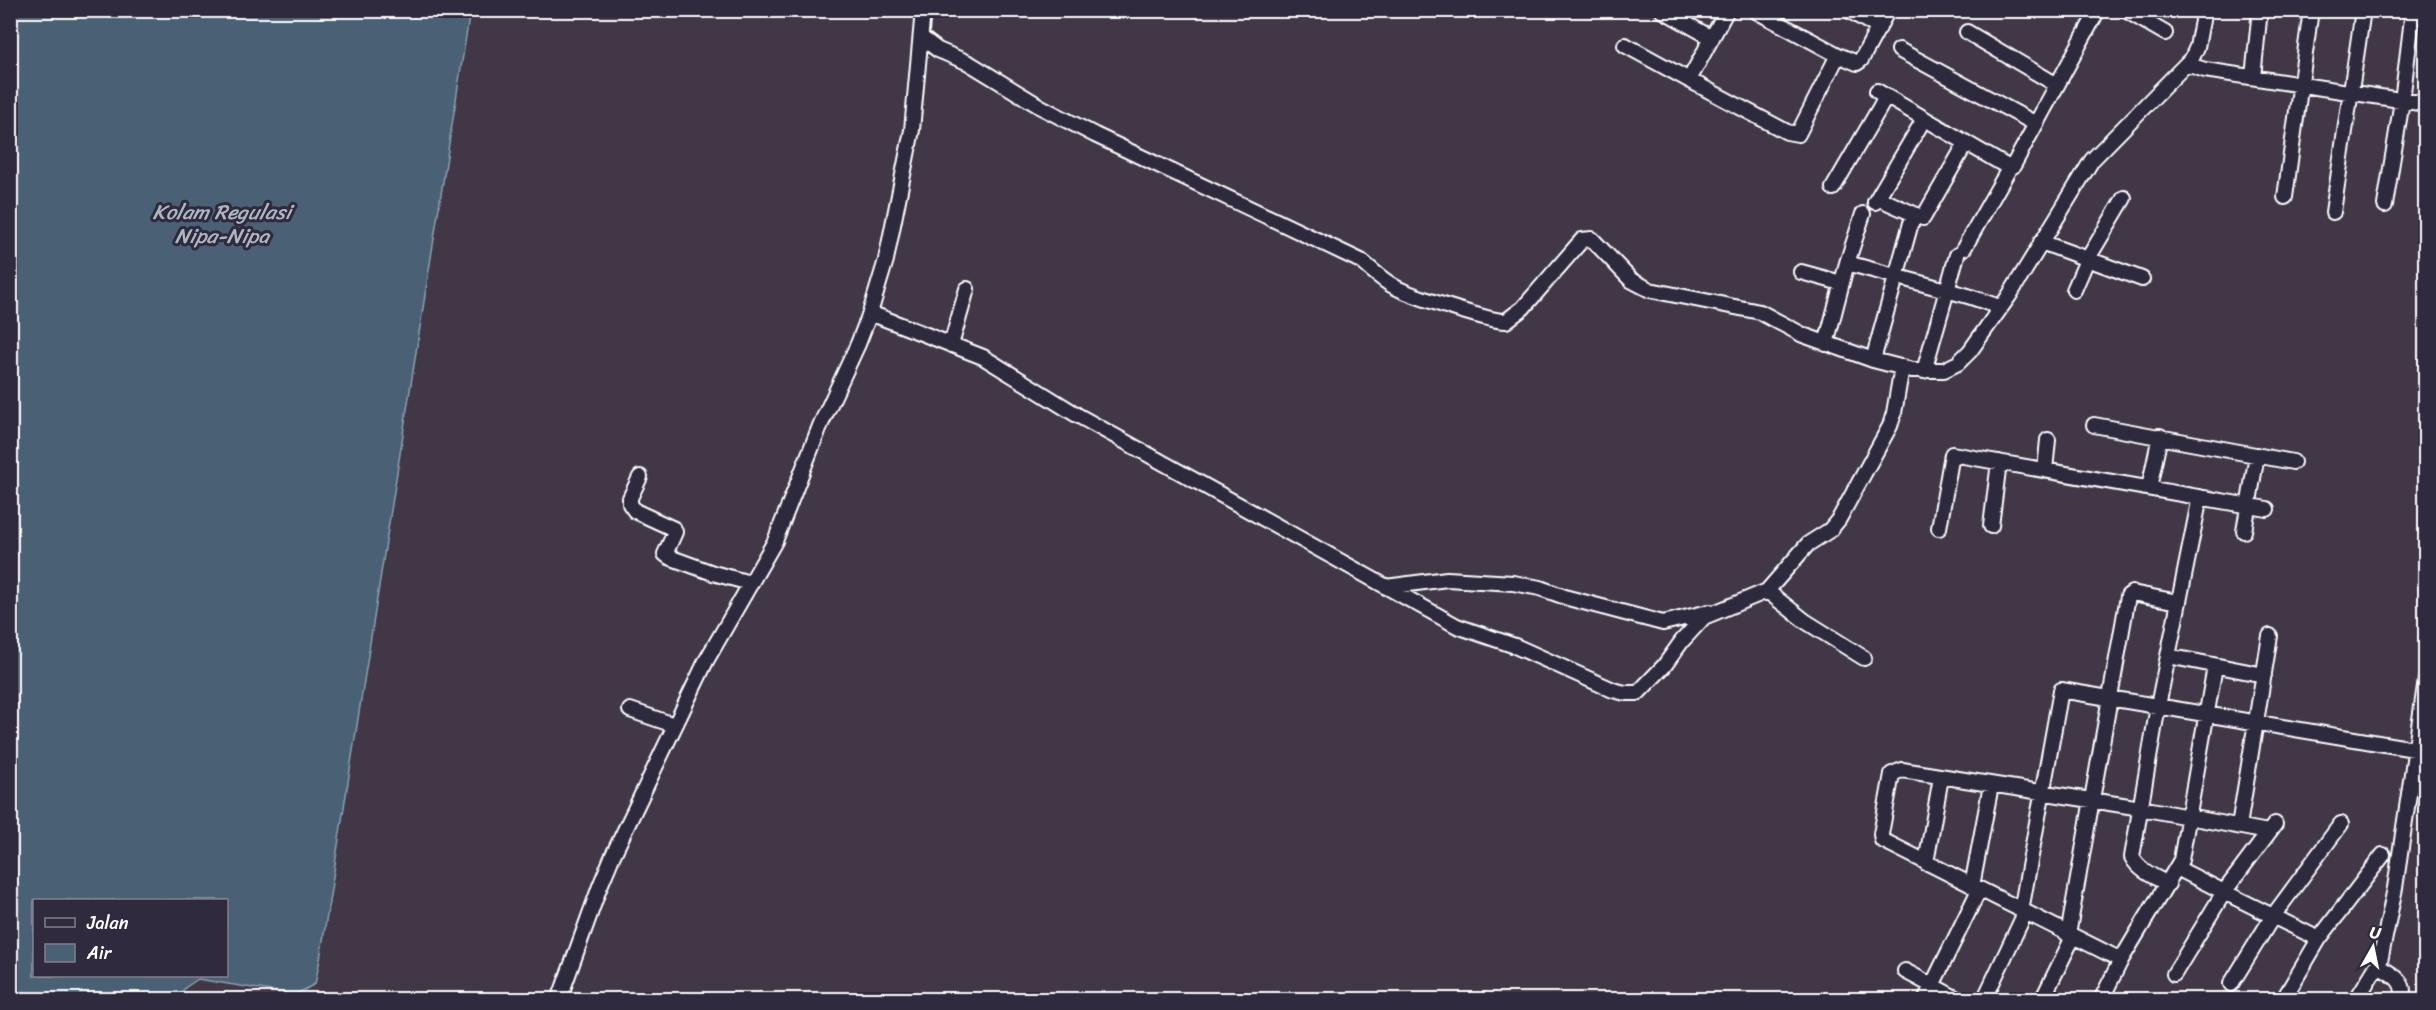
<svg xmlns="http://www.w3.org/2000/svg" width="2436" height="1010" font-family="Sriracha,sans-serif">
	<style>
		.water { fill: #4a6075; stroke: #92a0ac; stroke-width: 1.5; fill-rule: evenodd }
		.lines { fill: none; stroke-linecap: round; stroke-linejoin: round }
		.minor-casing { stroke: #fff; stroke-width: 18 }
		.minor { stroke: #2f2a3d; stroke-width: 14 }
		.labels { text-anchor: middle; stroke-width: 6; stroke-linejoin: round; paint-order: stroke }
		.water-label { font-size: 21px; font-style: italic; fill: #aeb7c1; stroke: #2f2a3d }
	</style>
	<rect width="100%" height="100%" fill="#413747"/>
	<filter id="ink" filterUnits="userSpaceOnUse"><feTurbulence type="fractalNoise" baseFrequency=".0167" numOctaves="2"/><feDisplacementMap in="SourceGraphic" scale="12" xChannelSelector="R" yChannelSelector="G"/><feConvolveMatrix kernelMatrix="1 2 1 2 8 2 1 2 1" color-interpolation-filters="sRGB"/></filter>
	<g filter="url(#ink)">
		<!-- water -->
		<path class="water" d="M10,11H470L320,959L315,984L295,995L198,979L186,987L176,999H11ZM34,900H226V976H34Z"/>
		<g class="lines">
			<defs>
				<path id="minor" d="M1662,10L1712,38
					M1754,10L1838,55L1857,63L1861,60L1888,10
					M1848,10L1879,28
					M2125,10L2165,33
					M1967,32L2057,85
					M922,38L938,50L969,63L1041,107L1095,135L1361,261C1372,270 1383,281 1395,287C1409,295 1492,322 1506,321L1523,308L1582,240L1592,239L1631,280L1650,290L1760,312L1803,335L1873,360L1912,370H1944L1958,363L1970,351L2009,296L2092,160L2192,58L2197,47L2204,10
					M1625,45L1689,80L1727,10
					M1899,50L2036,124
					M2186,64L2205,70L2426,104
					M2253,77L2260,10
					M1689,80L1787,132L1798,134L1838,55
					M1877,91L2006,166H2013L2098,10
					M1833,188L1886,97
					M2285,197L2311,10
					M1878,198L1923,218L1966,143
					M1875,202L1924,119
					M2385,205L2402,101L2413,10
					M2333,212L2363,10
					M2041,242L2142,279
					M1964,248L2010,167
					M1847,263L1968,296L2000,307
					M1801,272L1841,283
					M2074,290L2087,260L2124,198
					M870,313L983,357L1077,415L1457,626L1515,646L1613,690L1625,693H1638L1664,666L1682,641L1704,617L1767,591L1808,544L1830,530L1839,519L1890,426L1894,413L1902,367
					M1826,344L1847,263L1863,214
					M951,345L967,289
					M1873,360L1911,223
					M1924,371L1957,255
					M2094,425L2293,462
					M2045,470L2048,440
					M640,477L630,498V504L635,511L674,529L675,532L665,554L669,557L713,573L750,583
					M2149,488L2160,436
					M1991,526L1999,462
					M1939,528L1952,454L2267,509
					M2244,531L2257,455
					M1386,587L1447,579L1513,583L1540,588L1568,598L1663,623L1709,612
					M1767,591L1805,621L1864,658
					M2168,656L2264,675
					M630,710L674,725
					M2239,826L2270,636
					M1926,863L1941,777
					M2177,868L2224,892L2275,824
					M2168,884C2155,877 2139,871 2132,857L2158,706L2200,497
					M1972,886L1991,785
					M2021,911L2061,690L2426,751
					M2068,935L2128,596L2132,593L2178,602
					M2121,960L1882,840L1881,834L1892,774L1902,770L2141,808L2268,832
					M2377,966C2390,973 2409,981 2401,1000
					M1905,971L1959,1000
					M2174,974L2224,892L2319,939
					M2231,984L2273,916L2341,824
					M559,1000L600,886L613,855L706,661L775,541L820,426L858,344L870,313L886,260L912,130L923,10
					M1925,1000L1979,890
					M1984,1000L2025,913
					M2042,1000L2073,937
					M2101,1000L2121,960L2181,860L2215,666
					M2283,1000L2319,939L2383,855
					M2356,1000L2380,961L2395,888L2426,679"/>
			</defs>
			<!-- minor casing -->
			<use href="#minor" class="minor-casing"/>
			<!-- minor -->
			<use href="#minor" class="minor"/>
		</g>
	</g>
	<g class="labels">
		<!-- water labels -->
		<g class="water-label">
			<text x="222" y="219">Kolam Regulasi<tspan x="222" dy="24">Nipa-Nipa</tspan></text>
		</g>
	</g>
	<!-- margin -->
	<rect width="2436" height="1010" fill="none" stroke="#2f2a3d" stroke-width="36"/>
	<rect x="18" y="18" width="2400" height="974" fill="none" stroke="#fff" stroke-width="2" filter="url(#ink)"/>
	<!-- legend -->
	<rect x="33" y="899" width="195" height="78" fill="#2f2a3d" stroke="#827f8b" stroke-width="1.5"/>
	<rect x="45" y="918" width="30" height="9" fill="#2f2a3d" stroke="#827f8b" stroke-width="1.5"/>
	<text x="87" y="929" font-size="18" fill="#ffffff">Jalan</text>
	<rect x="45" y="944" width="30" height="18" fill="#4a6075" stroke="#827f8b" stroke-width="1.5"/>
	<text x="87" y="959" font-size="18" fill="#ffffff">Air</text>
	<!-- north arrow -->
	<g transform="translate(2373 947) rotate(9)" stroke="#2f2a3d" stroke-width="4.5" paint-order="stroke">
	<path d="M0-4.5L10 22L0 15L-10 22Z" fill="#ffffff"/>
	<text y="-9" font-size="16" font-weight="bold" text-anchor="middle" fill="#ffffff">U</text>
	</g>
</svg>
